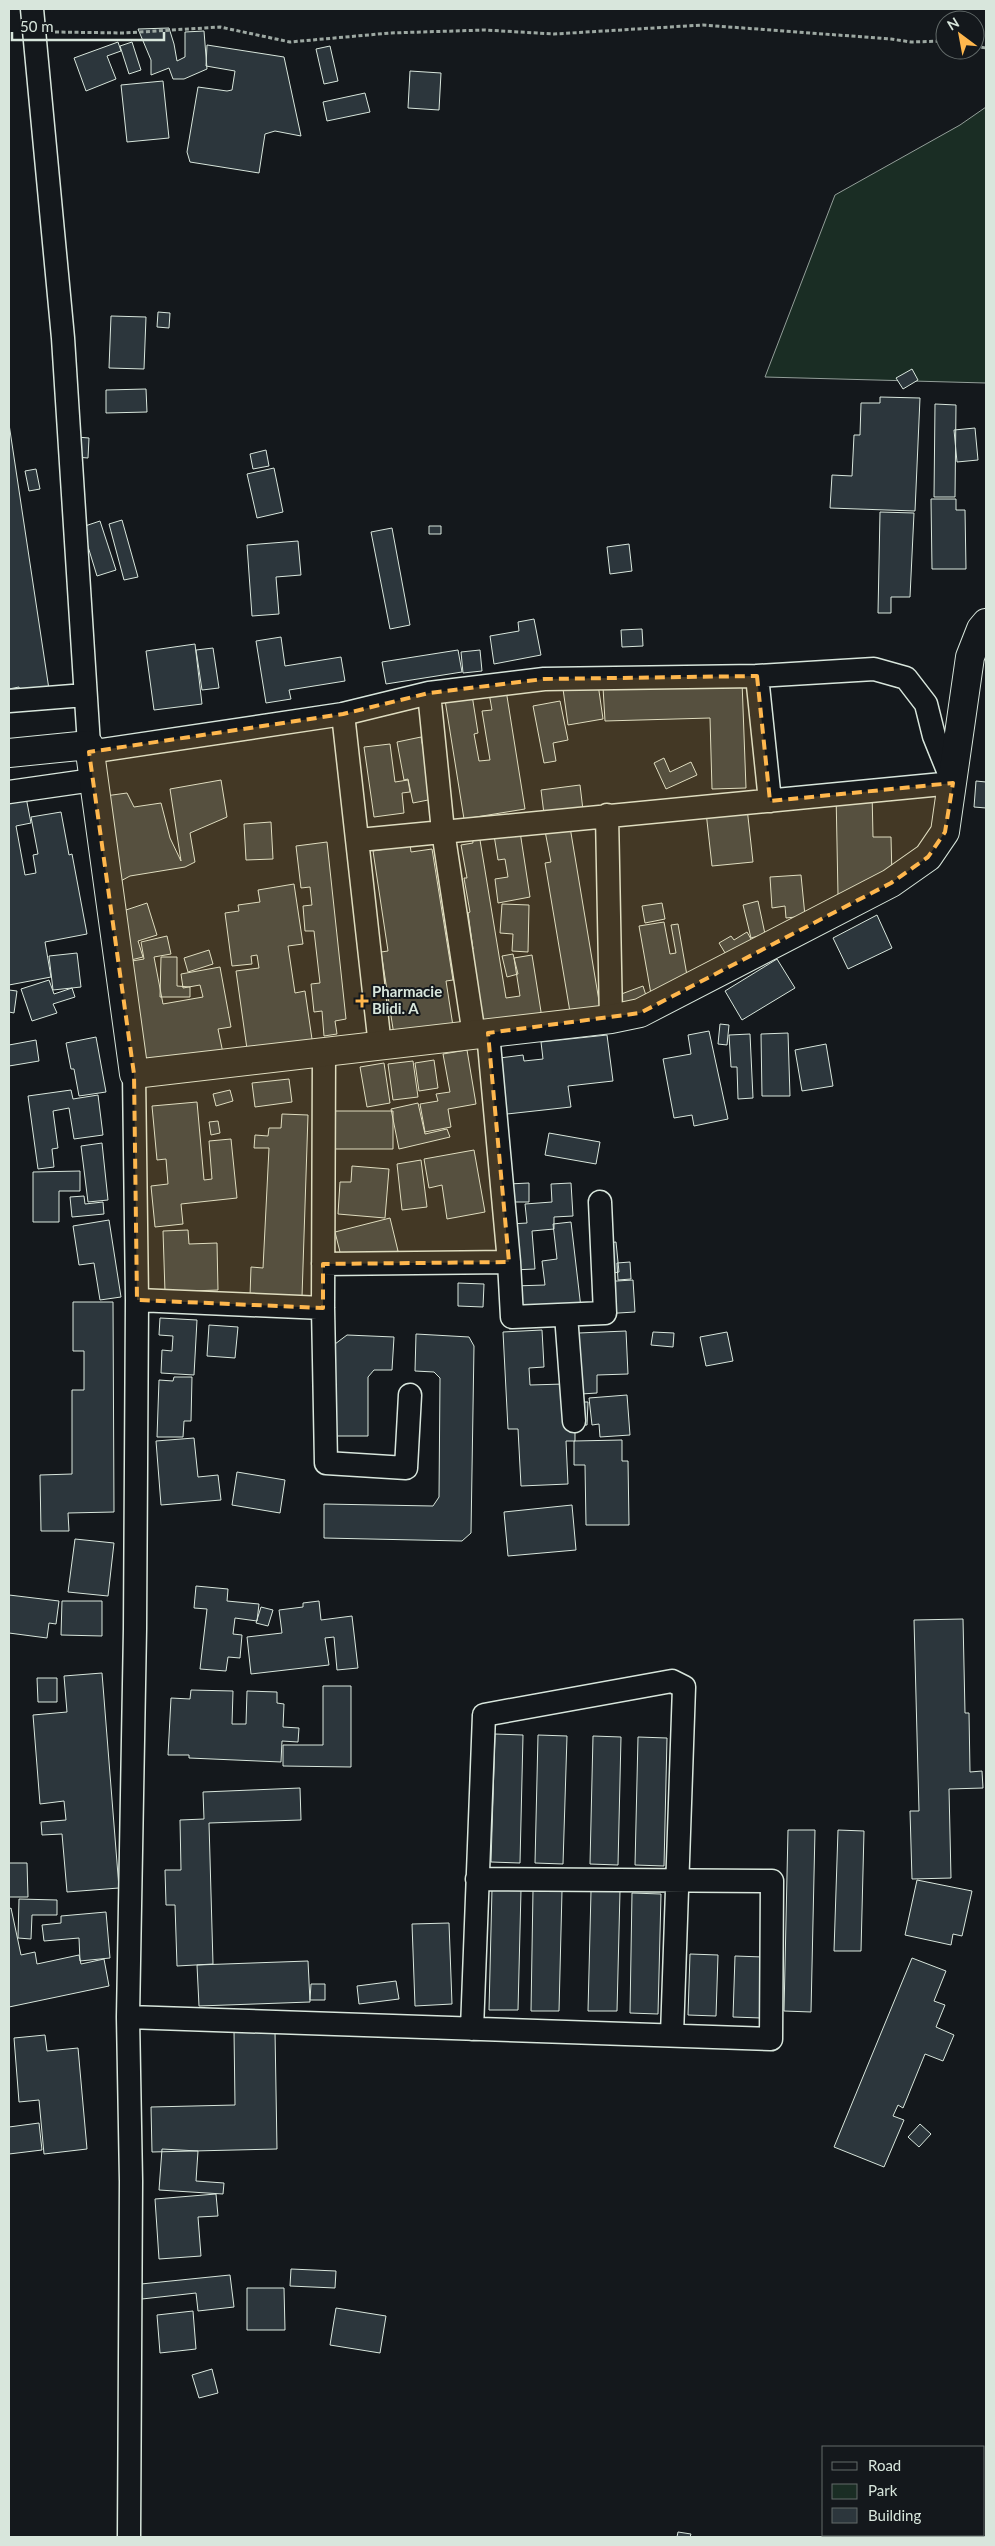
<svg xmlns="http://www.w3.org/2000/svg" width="995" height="2546" font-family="Lato,sans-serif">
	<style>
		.green { fill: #1a2d24; stroke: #939e99 }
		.building { fill: #2c363c; stroke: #d8e6dc }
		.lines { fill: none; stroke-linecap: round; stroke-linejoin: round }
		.minor-casing { stroke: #d8e6dc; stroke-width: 25 }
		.major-casing { stroke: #d8e6dc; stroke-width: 30 }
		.path { stroke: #9da8a2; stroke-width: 3; stroke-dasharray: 4 2.5; stroke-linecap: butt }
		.minor { stroke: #14181c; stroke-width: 22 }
		.major { stroke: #14181c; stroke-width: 28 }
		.marked { fill: #ffb74d; fill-opacity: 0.2; stroke: #ffb74d; stroke-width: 4; stroke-dasharray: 10 6; stroke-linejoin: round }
		.poi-dot { fill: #ffb74d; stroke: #14181c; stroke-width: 2 }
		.labels { text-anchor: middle; stroke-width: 4; stroke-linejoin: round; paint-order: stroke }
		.poi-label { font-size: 15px; font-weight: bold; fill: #d8e6dc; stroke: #14181c; text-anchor: start }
	</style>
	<rect width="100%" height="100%" fill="#14181c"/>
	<!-- green -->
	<path class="green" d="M986,107V383L765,377L835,195L960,125Z"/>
	<!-- building -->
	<path class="building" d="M169,28L174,44L177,61L185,57V32L204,31L207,69L184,79H173L169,68L151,75V60L138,29Z
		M118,42L121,51L107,56L116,79L86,91L74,58Z
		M132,42L141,70L129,74L120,46Z
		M207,45L284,57L301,136L275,131L265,134L259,173L190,162L187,152L198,87L227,91L232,90L235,71L206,66Z
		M330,46L338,81L324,84L316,49Z
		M410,71L441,73L439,110L408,108Z
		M163,81L169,138L127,142L121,85Z
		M365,93L370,112L327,121L323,102Z
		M158,312L170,313L169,328L157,327Z
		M111,316L146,317L144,369L109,368Z
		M912,369L918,380L903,389L896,378Z
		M146,389L147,412L106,413V390Z
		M880,397L920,398L915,511L830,508L832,475L852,476L854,435H860L861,403H880Z
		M935,404L956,405L955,497H934Z
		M9,424L50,696L22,701L19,687L9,689Z
		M975,428L978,460L957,462L954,430Z
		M77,437L89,438L88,458L76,457Z
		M266,450L269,466L253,469L250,454Z
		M274,468L283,512L257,518L247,474Z
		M36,469L40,489L29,491L25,471Z
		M931,499H956V510H965L966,569H932Z
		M880,512L914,513L910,597H891V613H878Z
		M122,520L138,577L124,580L109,524Z
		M100,521L116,570L97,576L82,527Z
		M429,526H441V534H429Z
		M392,528L410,625L390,629L371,532Z
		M298,541L301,575L276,577L279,614L252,616L247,545Z
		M629,544L632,571L610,574L607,547Z
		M534,619L541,655L494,664L490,636L519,631L518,622Z
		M642,629L643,646L622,647L621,630Z
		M281,637L285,666L341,657L345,681L289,690L291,699L266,703L256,641Z
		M195,644L202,704L154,710L146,651Z
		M213,648L219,688L202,690L196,650Z
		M458,650L462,672L386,684L382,662Z
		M480,650L482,671L463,673L461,652Z
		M742,681L746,788L712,789L710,718L605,721L603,687Z
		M598,684L603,719L568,725L563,689Z
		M506,690L525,809L464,819L445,700L472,695L478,733L474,734L479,761L490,760L482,711L492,710L489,693Z
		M560,701L568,740L553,743L556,761L544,763L533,706Z
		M421,737L433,799L413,803L408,779L404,780L397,742Z
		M390,744L395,782L408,780L410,792L402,793L404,813L374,817L364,747Z
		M664,758L670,772L691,762L697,775L666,789L654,763Z
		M221,780L227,817L190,833L195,862L185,867L130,876L117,883L105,796L127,793L134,807L161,803L170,838L181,861L170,789Z
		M976,781L986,782V808L974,807Z
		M580,785L583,810L544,814L541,790Z
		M24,787L31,823L16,826L25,875L36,873L33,855L38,854L31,817L61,812L69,855L72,854L87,934L45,942L51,977L9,985V789Z
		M872,791L873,837H891L892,877L871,878L872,894L838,895L836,792Z
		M747,808L753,862L712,866L706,812Z
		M271,822L273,859L246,860L244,824Z
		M519,825L530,897L498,903L495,879L508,877L505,859L498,860L493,829Z
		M570,827L601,1013L571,1018L545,863L551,862L545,831Z
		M479,834L506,998L520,996L514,958L532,955L542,1018L479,1031L471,950L473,949L468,913L470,912L464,878H467L461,845L473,843L472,835Z
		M409,836L411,852L432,849L453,980L446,981L453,1026L394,1035L381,952L388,951L373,851L386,849Z
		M327,842L346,1019L335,1021L337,1034L324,1036L322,1011L314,1012L311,984L320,983L314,931H305L303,906L312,905L310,887L301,888L296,846Z
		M801,875L805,916L786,918L785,906L772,908L770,877Z
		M294,884L303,944L288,946L295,993L305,991L313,1046L248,1056L236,971L259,968L257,955L251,956L252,964L232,966L225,913L239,911L238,905L260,902L258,890Z
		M758,901L765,934L751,938L743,905Z
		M147,903L157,935L138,941L143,957L131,960L117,913Z
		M662,903L665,919L645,923L642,906Z
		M502,904L529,905L528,952L512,951L513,934L500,933Z
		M877,915L892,948L848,969L833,938Z
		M664,922L670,954L676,953L671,925L678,924L689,987L651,994L639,926Z
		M747,932L755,946L730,961L719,943L731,936L734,940Z
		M167,936L171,954L154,957L163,1004L203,997L200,985L183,988L181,974L220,967L231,1027L218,1029L223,1053L144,1068L126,962L144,959L141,942Z
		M209,950L213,964L188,972L184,958Z
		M77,953L81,987L53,990L49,956Z
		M513,954L518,974L507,977L502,956Z
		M161,957H177V986L190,987V997H160Z
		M777,959L795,988L742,1020L725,991Z
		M49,980L54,994L72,988L75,997L53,1004L57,1013L32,1021L21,989Z
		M643,986L648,1002L620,1009L616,996Z
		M9,990L17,991L14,1013L9,1012Z
		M720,1024L729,1025L727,1045L718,1044Z
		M709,1031L728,1119L694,1126L692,1115L674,1118L663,1059L691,1054L688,1035Z
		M788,1033L790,1096H762L761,1034Z
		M750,1034L753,1098L738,1099L737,1067H731L729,1035Z
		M607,1035L613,1081L568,1086L571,1107L498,1115L492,1059L523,1055L524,1061L543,1059L541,1042Z
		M96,1037L106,1092L79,1096L74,1069H71L66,1043Z
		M36,1040L39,1061L9,1066V1045Z
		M826,1044L833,1086L802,1091L795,1050Z
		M467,1050L476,1104L448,1109L451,1127L425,1132L420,1104L438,1101L436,1094L450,1092L443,1054Z
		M434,1060L438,1088L419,1091L415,1063Z
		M413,1061L418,1097L393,1100L388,1064Z
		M384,1063L390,1103L367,1107L360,1067Z
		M289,1079L292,1102L255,1107L252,1083Z
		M71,1090L73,1099L98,1095L103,1135L74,1139L69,1108L53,1111L58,1148L52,1149L54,1167L38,1169L28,1096Z
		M230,1090L233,1101L216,1106L213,1094Z
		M197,1102L204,1180L212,1179L209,1141L231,1139L237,1198L181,1204L183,1224L155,1227L151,1186L168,1184L166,1159L157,1160L152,1106Z
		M418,1103L425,1134L447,1129L450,1137L399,1149L391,1109Z
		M335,1111H393V1149H335Z
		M282,1114L308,1115L302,1297L250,1296L251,1267L263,1268L269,1148H254L255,1135L268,1136L269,1128H281Z
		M218,1121L220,1133L211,1135L209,1122Z
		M549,1133L600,1142L596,1164L545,1155Z
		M102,1143L108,1200L88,1202L81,1146Z
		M474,1150L485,1212L447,1219L442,1185L429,1188L424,1159Z
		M421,1160L427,1207L402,1210L397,1164Z
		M352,1166L389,1169L385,1218L338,1214L340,1182H351Z
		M80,1171V1191H59V1222H33V1172Z
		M529,1183V1202H508V1184Z
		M571,1183L573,1216L554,1217V1229L532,1231L535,1269L513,1270L510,1224L527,1223L525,1204L552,1202L551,1184Z
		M84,1196L85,1204L103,1202L104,1214L72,1217L70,1197Z
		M390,1218L398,1251L372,1258L342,1260L335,1232Z
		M109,1220L121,1297L100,1300L94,1263L79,1265L73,1226Z
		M571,1222L581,1308L516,1315L513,1286L545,1285L542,1261L557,1259L553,1224Z
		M188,1230L189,1244L217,1243L218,1290L165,1292L163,1231Z
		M616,1242L619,1272L601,1275L598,1244Z
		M630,1262L631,1279L618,1280L617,1263Z
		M633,1280L635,1312L602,1314L600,1282Z
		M458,1283L484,1284L483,1307L458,1306Z
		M73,1302H113L114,1512L68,1513L69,1531H41L40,1475L72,1474V1390H84V1351H73Z
		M160,1318L197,1320L194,1375L161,1373L162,1350L172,1351L173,1336L159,1335Z
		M209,1325L238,1327L235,1358L207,1356Z
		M542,1330L544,1367L529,1368L530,1385L564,1384L575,1423V1441H566L568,1484L521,1486L518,1429H508L503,1332Z
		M626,1331L628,1374L597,1375V1393L581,1394L579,1333Z
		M653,1332L674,1333L673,1347L651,1345Z
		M727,1332L733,1361L706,1366L700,1337Z
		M416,1334L469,1337L474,1346L471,1533L462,1541L324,1538V1504L433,1506L439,1497L440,1378L434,1372L415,1371Z
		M347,1335L394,1337L392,1370H374L368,1377V1436H335V1344Z
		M174,1377H192L191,1421H184L183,1437H157L159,1380L173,1381Z
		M627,1395L630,1435L600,1437L599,1424L592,1425L589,1398Z
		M575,1402H588L587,1425H574Z
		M194,1438L198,1477L218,1475L221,1500L161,1505L156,1441Z
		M622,1440V1461H628L629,1525H586L585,1465H574V1441Z
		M237,1472L285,1480L280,1513L232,1505Z
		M572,1505L576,1550L508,1556L504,1512Z
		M75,1539L114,1543L108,1596L68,1592Z
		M196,1586L228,1589L227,1601L259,1604L257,1621L235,1618L233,1634L242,1635L240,1658L228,1657L226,1671L200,1669L207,1609L194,1608Z
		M9,1595L59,1601L56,1624L49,1623L47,1638L9,1633Z
		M62,1601H102V1636L61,1635Z
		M319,1601L321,1620L352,1616L358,1668L337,1670L334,1637L325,1638L329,1665L251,1674L247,1637L282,1633L279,1610L303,1607V1603Z
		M261,1607L273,1610L268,1626L256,1623Z
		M963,1619L965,1713H969L970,1772L982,1771L983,1788L949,1789L951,1878L912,1879L910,1811H919L914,1620Z
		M102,1673L119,1888L67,1892L62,1834L42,1835L41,1822L66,1820L64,1801L40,1804L33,1715L67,1712L64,1676Z
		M37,1678H57V1702H38Z
		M323,1686H351V1767L283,1766V1745H323Z
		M191,1690L233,1691L232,1724H246L247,1691L277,1692V1703L284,1704L283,1727L299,1728L298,1742L282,1741L281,1762L189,1758V1755H168L171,1698L190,1699Z
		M495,1734L523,1735L520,1863L491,1862Z
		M538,1735L567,1736L563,1864L535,1863Z
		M593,1736L621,1737L618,1865L590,1864Z
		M638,1737L667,1738L664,1866L635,1865Z
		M300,1788L301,1820L209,1823L213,1964L177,1966L175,1905H166L165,1870H181L180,1820L204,1819L203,1792Z
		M788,1830H815L811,2012L784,2011Z
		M838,1830L864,1831L861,1951H834Z
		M9,1863H27L28,1897H9Z
		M917,1880L972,1891L962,1936L953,1934L951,1945L905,1935Z
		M492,1889L521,1890L518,2010H489Z
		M533,1890L562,1891L559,2011H531Z
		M591,1891H620L617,2011H588Z
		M632,1893L661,1894L658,2014L630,2013Z
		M19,1899L57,1900V1915H32L31,1939L18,1938Z
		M11,1908L21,1955L35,1952L37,1964L79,1955L81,1964L104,1959L109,1986L9,2007V1909Z
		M106,1912L110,1958L80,1961L79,1938L44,1941L42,1925L61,1923V1916Z
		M449,1923L452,2004L415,2006L412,1924Z
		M690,1954L718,1955L716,2016L688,2015Z
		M735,1956L763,1957L761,2018L733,2017Z
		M912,1958L946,1971L934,2001L945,2005L936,2027L954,2035L943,2061L925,2054L903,2108L898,2105L893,2116L904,2120L884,2167L834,2147Z
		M308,1961L310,2002L199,2006L197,1965Z
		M396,1981L399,1999L359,2004L357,1986Z
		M311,1984H325V2000H310Z
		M234,2031H275L277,2149L152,2152L151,2107L235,2105Z
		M45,2035L47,2051L78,2048L87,2149L44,2154L39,2100L19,2102L14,2038Z
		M39,2123L42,2150L9,2154V2127Z
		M920,2124L931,2134L919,2147L908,2137Z
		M162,2149L198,2151L196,2181L224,2183L223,2194L159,2190Z
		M216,2194L218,2216L198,2217L201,2256L159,2259L155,2199Z
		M291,2269L336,2271L335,2288L290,2286Z
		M230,2275L234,2307L198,2311L196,2293L142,2299L141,2284Z
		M247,2288H284L285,2330H247Z
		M336,2308L386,2316L380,2353L330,2345Z
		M193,2311L196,2349L160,2353L157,2315Z
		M212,2369L218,2393L199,2398L192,2375Z
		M678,2532L691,2534L690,2537H677Z"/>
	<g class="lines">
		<defs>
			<path id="minor" d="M32,9L63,338L89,745
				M757,676L770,801
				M429,693L443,831L474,1035
				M9,701L85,695
				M343,714L380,1046
				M89,752L343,714L429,693L544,679L757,676L874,669L906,678L926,704L934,736L953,783L359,840
				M9,792L93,780
				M607,815L611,1019
				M324,1052L323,1308L326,1463L406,1468L410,1395
				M509,1262L512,1317L605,1313L600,1202
				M323,1264L509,1262L488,1033
				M137,1300L323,1308
				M566,1315L574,1421
				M128,2017L771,2039L772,1881L477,1879
				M472,2029L484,1715L672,1681L684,1687L672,2035
				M129,2537L131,2181L128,2017L135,1629L137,1300L134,1074"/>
			<path id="major" d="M9,753L89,745L134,1074L611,1019L640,1013L891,883L928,857L945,832L970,657L981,629L986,623"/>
		</defs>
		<!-- minor casing -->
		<use href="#minor" class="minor-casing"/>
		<!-- major casing -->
		<use href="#major" class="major-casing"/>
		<!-- path -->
		<path class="path" d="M55,32L124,33L220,27L290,42L390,33L485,30L554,34L703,25L891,39L911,42L945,41
			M975,46L986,48"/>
		<!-- minor -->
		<use href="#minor" class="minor"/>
		<!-- major -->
		<use href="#major" class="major"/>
	</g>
	<!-- marked area -->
	<path class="marked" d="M757,676L770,801L953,783L945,832L928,857L891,883L640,1013L488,1033L509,1262L323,1264V1308L137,1300L134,1074L89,752L343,714L429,693L544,679Z"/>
	<!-- markers -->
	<path class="poi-dot" d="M359.5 993.5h5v5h5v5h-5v5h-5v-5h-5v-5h5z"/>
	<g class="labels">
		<!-- poi labels -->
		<g class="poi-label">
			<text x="372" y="997">Pharmacie<tspan x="372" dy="17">Blidi. A</tspan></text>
		</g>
	</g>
	<!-- border -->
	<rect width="995" height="2546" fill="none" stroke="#d8e6dc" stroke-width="20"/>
	<!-- legend -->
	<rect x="822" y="2446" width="162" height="90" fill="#14181c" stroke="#626a69"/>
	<rect x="832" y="2462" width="25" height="8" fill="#14181c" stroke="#626a69"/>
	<text x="868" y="2471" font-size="15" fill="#d8e6dc">Road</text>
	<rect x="832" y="2484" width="25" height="15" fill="#1a2d24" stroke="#626a69"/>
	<text x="868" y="2496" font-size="15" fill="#d8e6dc">Park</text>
	<rect x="832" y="2508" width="25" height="15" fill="#2c363c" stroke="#626a69"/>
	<text x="868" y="2521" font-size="15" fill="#d8e6dc">Building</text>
	<!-- north arrow -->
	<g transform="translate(960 35) rotate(328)"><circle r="24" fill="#14181c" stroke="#626a69"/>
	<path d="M0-4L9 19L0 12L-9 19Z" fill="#ffb74d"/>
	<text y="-8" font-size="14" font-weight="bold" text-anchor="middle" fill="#d8e6dc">N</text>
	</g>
	<!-- scale -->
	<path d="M12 32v8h152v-8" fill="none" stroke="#d8e6dc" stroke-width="2.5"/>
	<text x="20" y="32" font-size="15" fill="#d8e6dc" stroke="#14181c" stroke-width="4" paint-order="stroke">50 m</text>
</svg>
